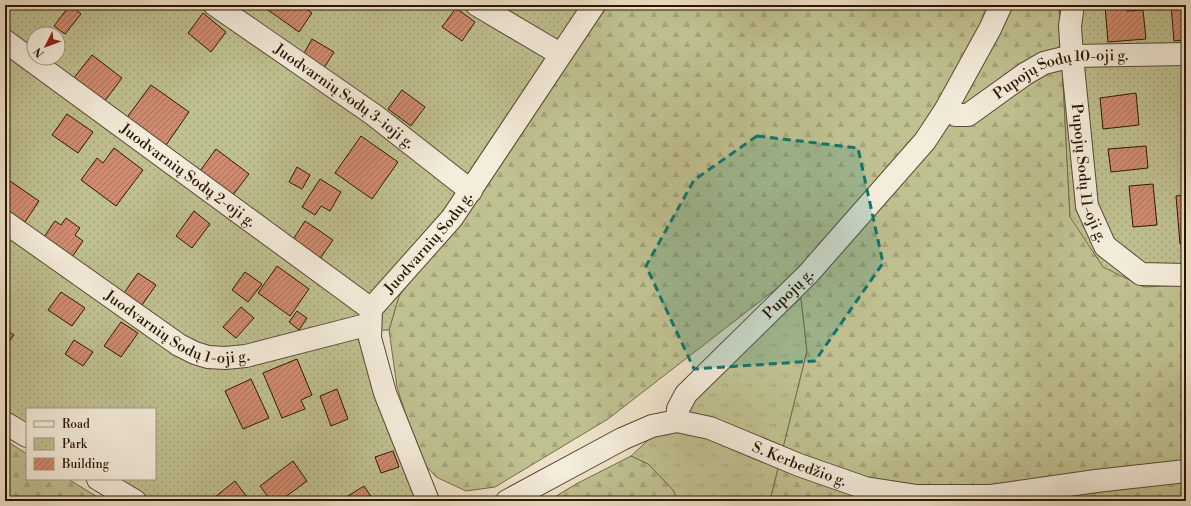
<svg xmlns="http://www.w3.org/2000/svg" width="1191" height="506" font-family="'Libre Bodoni',serif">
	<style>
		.grass { fill: url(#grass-tufts); stroke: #766b4a }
		.forest { fill: url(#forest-firs); stroke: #766b4a }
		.park { fill: url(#park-dots); stroke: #766b4a; fill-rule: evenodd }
		.building { fill: url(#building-hatch); stroke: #2c1502 }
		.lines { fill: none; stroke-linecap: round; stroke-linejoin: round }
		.minor-casing { stroke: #5c4834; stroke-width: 24 }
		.minor { stroke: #f4eddc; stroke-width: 22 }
		.marked { fill: #0f766e; fill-opacity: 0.2; stroke: #0f766e; stroke-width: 3; stroke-dasharray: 8 5; stroke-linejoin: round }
		.labels { text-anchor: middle; stroke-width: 4; stroke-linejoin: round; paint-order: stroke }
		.street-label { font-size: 15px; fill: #2c1502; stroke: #f4eddc }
	</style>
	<defs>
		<pattern id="grass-tufts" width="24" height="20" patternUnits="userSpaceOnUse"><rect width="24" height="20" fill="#c0c191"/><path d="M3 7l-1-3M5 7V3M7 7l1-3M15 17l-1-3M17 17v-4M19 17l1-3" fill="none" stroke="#a5a57b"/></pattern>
		<pattern id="forest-firs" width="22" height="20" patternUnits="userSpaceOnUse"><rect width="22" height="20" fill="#c0c191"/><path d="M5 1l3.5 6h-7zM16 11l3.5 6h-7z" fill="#a5a57b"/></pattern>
		<pattern id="park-dots" width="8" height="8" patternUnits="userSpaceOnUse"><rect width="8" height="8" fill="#c0c191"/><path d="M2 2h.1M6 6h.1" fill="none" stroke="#a5a57b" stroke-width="1.8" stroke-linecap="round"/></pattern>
		<pattern id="building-hatch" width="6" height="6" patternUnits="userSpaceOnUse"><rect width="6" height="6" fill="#d18c6f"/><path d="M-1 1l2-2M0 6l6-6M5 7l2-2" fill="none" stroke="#aa7159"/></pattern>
	</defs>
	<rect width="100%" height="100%" fill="#eee3c9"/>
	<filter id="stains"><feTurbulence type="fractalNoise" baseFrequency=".005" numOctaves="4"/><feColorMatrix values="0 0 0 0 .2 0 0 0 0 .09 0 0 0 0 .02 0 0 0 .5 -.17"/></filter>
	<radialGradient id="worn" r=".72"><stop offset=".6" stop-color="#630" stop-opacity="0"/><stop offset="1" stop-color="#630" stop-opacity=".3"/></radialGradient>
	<!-- grass -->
	<path class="grass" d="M801,298L807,351L770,501H678L673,490L648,464L631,456Z"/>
	<!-- forest -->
	<path class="forest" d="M608,5H1059L1070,217L1186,285V501H770L807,351L801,298L785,282L608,419L495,487L466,491L436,477L420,459L397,387L389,330L399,296L473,200Z
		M5,440L27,454V479H68L104,501H5Z
		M631,456L648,464L673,490L678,501H548L576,484Z"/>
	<!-- park -->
	<path class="park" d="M5,5H608L473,200L399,296L389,330L365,331L414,493L413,501H151L115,479H155V409H27V424L5,410ZM34,34H58V58H34Z
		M1059,5H1186V285L1144,287L1103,267L1070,217Z"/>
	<!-- building -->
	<path class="building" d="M70,5L81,14L65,34L54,26Z
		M261,5H303L302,6L312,13L299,32Z
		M1127,5V11L1143,10L1146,39L1108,42L1105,6Z
		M1171,5H1186V40L1174,41Z
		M456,8L475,22L462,41L442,27Z
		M203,13L226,32L211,52L188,33Z
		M312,39L334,52L324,68L303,55Z
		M92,55L122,78L104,102L73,79Z
		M151,85L189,112L164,148L125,120Z
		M402,90L425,107L411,126L388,109Z
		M1136,93L1139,125L1103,129L1100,98Z
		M67,114L93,132L78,153L52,135Z
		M361,136L398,162L372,199L335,173Z
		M1146,146L1148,168L1111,172L1108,149Z
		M114,148L143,170L116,206L81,180L97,158L103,163Z
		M216,149L249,174L229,200L197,175Z
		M297,167L310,175L302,189L289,182Z
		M320,179L341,192L330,211L321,206L315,215L302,207Z
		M10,181L39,201L25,222L5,208V188Z
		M1153,184L1157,225L1133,227L1129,186Z
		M1186,195V243L1180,244L1176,196Z
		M194,211L210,224L192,248L176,236Z
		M66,218L80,228L75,235L83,241L72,257L44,237L55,221L61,225Z
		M305,221L333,240L319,260L292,241Z
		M277,266L309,289L290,316L258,293Z
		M245,272L262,284L248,302L232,290Z
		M138,273L156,285L142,305L124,293Z
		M61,292L85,308L72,326L48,310Z
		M241,307L254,318L236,338L223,327Z
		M297,311L307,318L299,330L289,322Z
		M121,322L138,333L121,357L104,346Z
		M5,329L14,335L5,347Z
		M74,340L93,352L83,366L65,354Z
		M297,359L312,395L301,400L305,409L282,418L263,373Z
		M251,379L269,418L243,429L225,391Z
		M337,389L348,419L331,426L320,396Z
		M393,451L399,467L381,473L375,457Z
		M293,461L307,481L280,501H271L260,486Z
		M235,481L250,501H210Z
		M364,486L374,501H340Z"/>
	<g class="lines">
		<defs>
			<g id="minor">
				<path id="s1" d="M215,5L374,115L471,191"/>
				<path d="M477,5L560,54"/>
				<path id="s2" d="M1073,5L1070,26L1072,56L1087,206L1105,246L1141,274L1186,275"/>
				<path id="s3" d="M5,41L371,309"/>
				<path id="s4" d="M946,109L956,115H968L1025,74L1044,63L1072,56L1186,54"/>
				<path id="s5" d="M5,222L179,345L195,353L208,357L225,358L246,356L370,324"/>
				<path id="s6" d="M677,421L678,409L686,394L808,274L925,141L946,109L990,29L1001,5"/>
				<path d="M5,423L27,436"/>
				<path d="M98,479L135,501"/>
				<path id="s7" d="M428,501L385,393L370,338L371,309L452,218L594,5"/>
				<path id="s8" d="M507,501L622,439L652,426L677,421L710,428L799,465L865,488L917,496H991L1096,481L1186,471"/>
			</g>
		</defs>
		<!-- minor casing -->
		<use href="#minor" class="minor-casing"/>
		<!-- minor -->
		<use href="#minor" class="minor"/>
	</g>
	<!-- marked area -->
	<path class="marked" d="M757,136L858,148L883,263L815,361L694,369L646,266L694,180Z"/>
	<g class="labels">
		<!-- street labels -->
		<g class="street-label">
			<text dy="5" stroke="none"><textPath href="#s4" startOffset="129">Pupojų Sodų 10-oji g.</textPath></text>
			<text dy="5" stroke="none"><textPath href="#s1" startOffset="158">Juodvarnių Sodų 3-ioji g.</textPath></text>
			<text dy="5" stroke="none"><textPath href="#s2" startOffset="170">Pupojų Sodų 11-oji g.</textPath></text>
			<text dy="5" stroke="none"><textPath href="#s3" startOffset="227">Juodvarnių Sodų 2-oji g.</textPath></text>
			<text dy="5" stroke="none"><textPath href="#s7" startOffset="290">Juodvarnių Sodų g.</textPath></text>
			<text dy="5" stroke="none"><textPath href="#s6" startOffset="172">Pupojų g.</textPath></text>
			<text dy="5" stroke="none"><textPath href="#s5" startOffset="205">Juodvarnių Sodų 1-oji g.</textPath></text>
			<text dy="5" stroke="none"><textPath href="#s8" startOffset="319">S. Kerbedžio g.</textPath></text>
		</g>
	</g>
	<!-- margin -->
	<rect width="1191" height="506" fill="none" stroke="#eee3c9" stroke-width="20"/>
	<rect x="6" y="6" width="1179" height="494" fill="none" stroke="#2c1502" stroke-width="2"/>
	<rect x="10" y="10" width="1171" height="486" fill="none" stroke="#2c1502"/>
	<!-- legend -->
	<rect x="26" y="408" width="130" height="72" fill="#f4eddc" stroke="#a49785"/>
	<rect x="34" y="421" width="20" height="6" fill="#f4eddc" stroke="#a49785"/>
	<text x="62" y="428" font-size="12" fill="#2c1502">Road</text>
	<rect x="34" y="438" width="20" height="12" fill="url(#park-dots)" stroke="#a49785"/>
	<text x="62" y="448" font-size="12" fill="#2c1502">Park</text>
	<rect x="34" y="458" width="20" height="12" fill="url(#building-hatch)" stroke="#a49785"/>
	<text x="62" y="468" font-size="12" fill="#2c1502">Building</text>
	<!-- north arrow -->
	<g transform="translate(46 46) rotate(228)"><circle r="19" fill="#f4eddc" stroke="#a49785"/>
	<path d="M0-3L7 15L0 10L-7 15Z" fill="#8f2418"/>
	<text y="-6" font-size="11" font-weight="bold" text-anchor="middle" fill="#2c1502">N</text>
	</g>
	<rect width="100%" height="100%" filter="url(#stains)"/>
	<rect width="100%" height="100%" fill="url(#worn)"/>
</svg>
